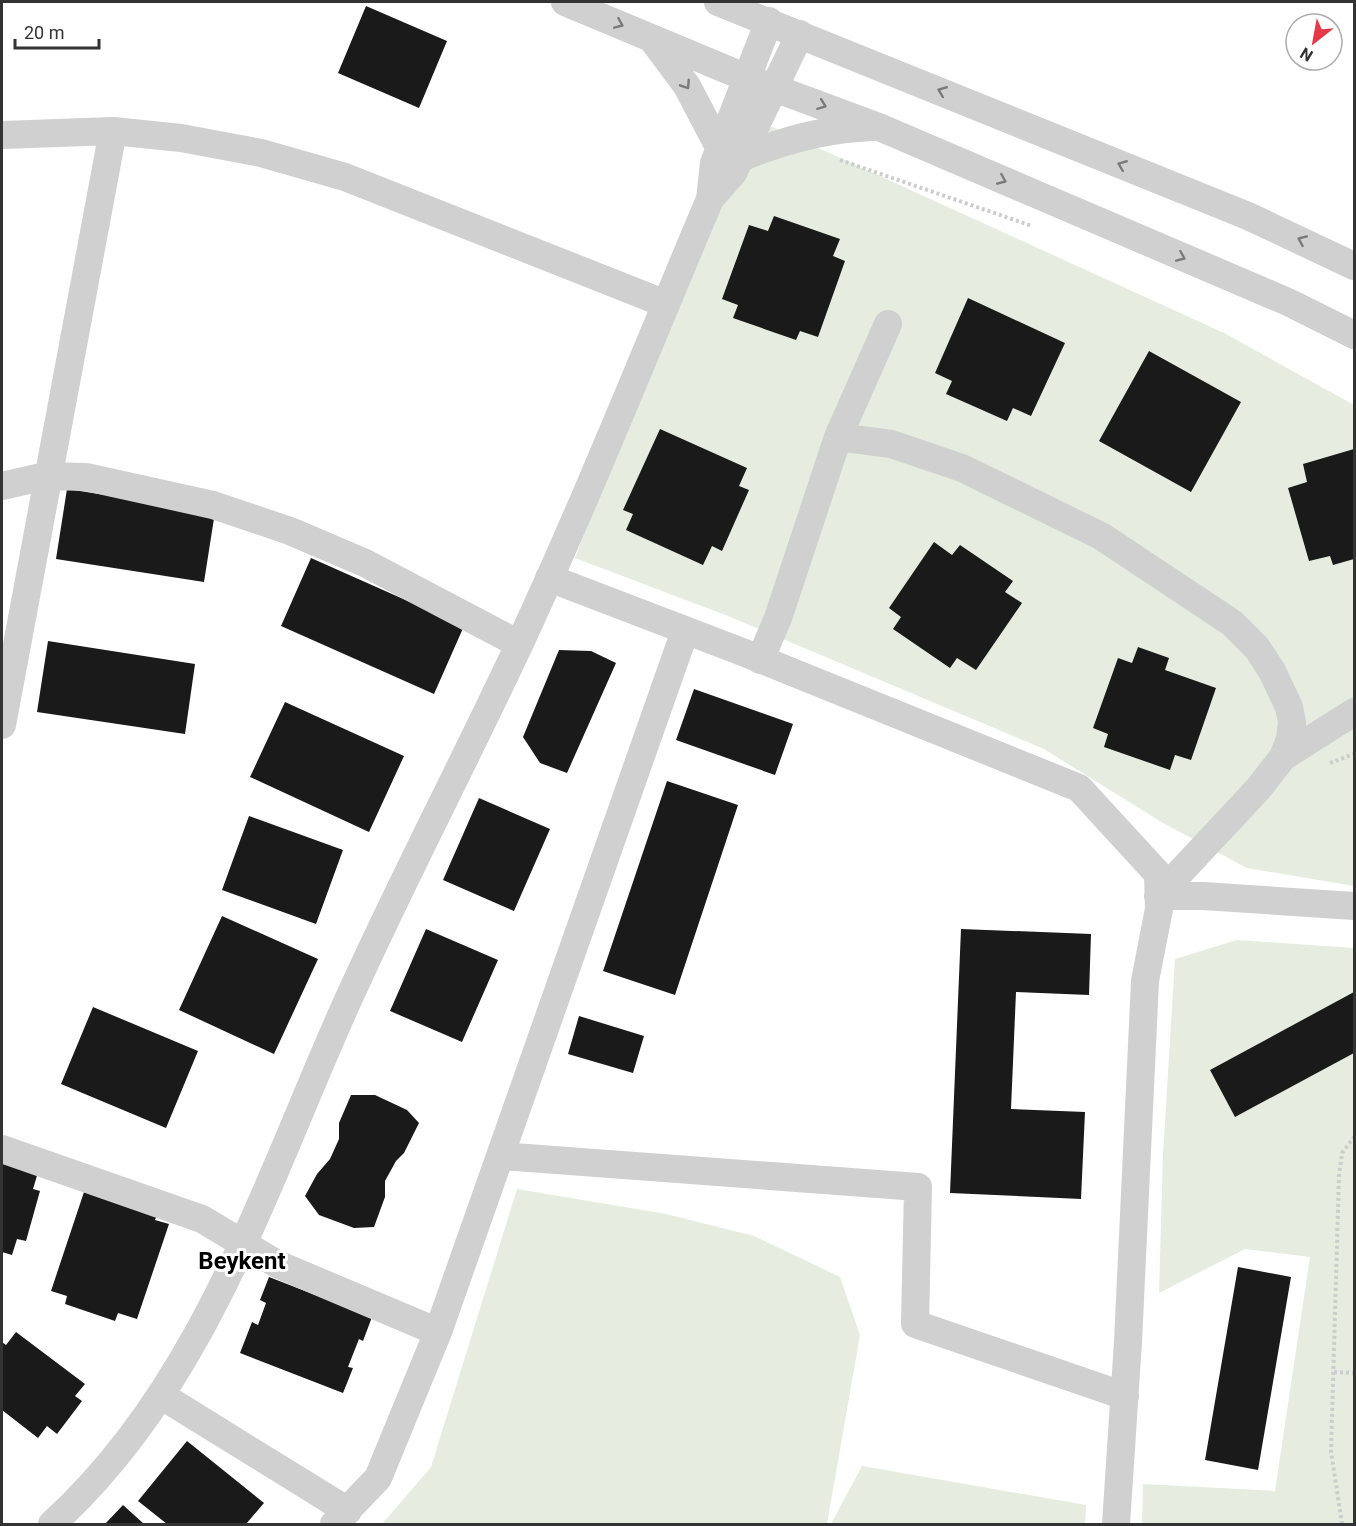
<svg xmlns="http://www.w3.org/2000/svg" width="1356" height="1526" font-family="Roboto,sans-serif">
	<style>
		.green { fill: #e6ecdf }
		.building { fill: #1a1a1a }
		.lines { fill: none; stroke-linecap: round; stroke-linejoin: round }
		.path { stroke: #cdcdcd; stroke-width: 4; stroke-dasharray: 3 3; stroke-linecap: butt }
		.minor { stroke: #d0d0d0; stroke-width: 28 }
		.oneway { stroke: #7a7a7a }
		.labels { text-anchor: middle; stroke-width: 6; stroke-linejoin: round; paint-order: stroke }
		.district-label { font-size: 24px; font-weight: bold; fill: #000; stroke: #fff }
	</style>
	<rect width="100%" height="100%" fill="#fff"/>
	<!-- green -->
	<path class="green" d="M755,119L1224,333L1354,405V886L1247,868L1163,823L1044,749L728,616L575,558L731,142Z
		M1237,940L1354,948V1524H1142L1143,1484L1275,1491L1310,1257L1245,1249L1159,1293L1163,1155L1175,959Z
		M517,1189L666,1214L754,1236L840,1277L860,1335L827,1524H382L431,1467Z
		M862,1466L1086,1505L1085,1524H831Z"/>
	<!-- building -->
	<path class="building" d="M366,6L447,41L419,108L338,73Z
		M774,216L840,239L833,256L845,261L818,337L800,331L796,340L733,318L738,305L722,299L749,225L768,231Z
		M968,298L1065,343L1031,416L1013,408L1007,421L946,394L952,381L935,373Z
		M1149,351L1241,402L1191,492L1099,441Z
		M660,429L747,468L739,486L749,490L722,551L712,546L703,565L626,530L633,514L623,510Z
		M1354,449V559L1333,565L1330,556L1309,561L1288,488L1307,482L1303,464Z
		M67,489L215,512L204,582L56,559Z
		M934,542L952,555L960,545L1013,581L1005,592L1022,603L976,670L957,658L950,668L893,629L901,617L889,608Z
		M311,558L464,626L434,694L281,626Z
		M48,641L195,664L185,734L37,712Z
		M1138,647L1169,658L1165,670L1216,688L1191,760L1175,755L1170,770L1104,747L1108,734L1093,728L1118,658L1132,663Z
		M559,650L591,651L616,663L567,773L540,763L523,737Z
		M694,689L793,724L775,775L676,740Z
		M285,702L404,756L369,832L250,777Z
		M667,781L738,805L675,995L603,971Z
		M479,798L550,829L514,911L443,880Z
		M249,816L343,850L316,924L222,890Z
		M222,916L318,959L274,1054L179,1010Z
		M426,929L498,960L462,1042L390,1011Z
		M961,929L1091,934L1089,995L1016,992L1011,1109L1085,1112L1081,1199L950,1193Z
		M1354,992V1053L1235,1117L1210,1070Z
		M93,1007L198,1051L166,1128L61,1084Z
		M579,1016L644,1036L633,1073L568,1054Z
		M351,1095H375L407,1110L419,1123L404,1153L396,1161L385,1181V1197L374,1227L354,1228L319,1215L305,1196L317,1174L330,1159L339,1139V1123Z
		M2,1158L39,1169L33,1189L40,1191L26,1241L17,1239L12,1255L2,1252Z
		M84,1192L159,1210L155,1220L169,1224L137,1319L118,1313L115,1321L65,1304L67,1296L51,1291Z
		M1238,1267L1291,1277L1258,1470L1205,1460Z
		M269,1277L372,1317L363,1341L359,1339L348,1367L353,1368L343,1393L240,1353L252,1322L258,1325L266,1303L260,1300Z
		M16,1332L85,1384L75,1396L82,1401L57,1434L47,1426L38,1438L2,1410V1342L6,1345Z
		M187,1441L264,1503L246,1524H167L138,1501Z
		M123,1505L144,1524H105Z"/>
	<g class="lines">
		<!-- path -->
		<path class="path" d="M840,160L1032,226
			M1330,763L1354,754
			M1334,1372L1354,1373
			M1342,1524L1331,1451L1339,1176L1342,1153L1354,1137"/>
		<!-- minor -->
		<path class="minor" d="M565,2L747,78L879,127L1288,302L1354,335
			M718,2L1248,216L1354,266
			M652,39L687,86L720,149
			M2,135L113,131L181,138L261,153L345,177L666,304
			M741,158C783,140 826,129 872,127
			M710,199L733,173L800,34
			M838,437L891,444L962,468L1101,536L1232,623L1257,648L1272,671L1289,707L1292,722L1290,739L1283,757L1258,789L1158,896
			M2,486L46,476L86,477L213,505L290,531L365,563L519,644
			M549,578L745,653L1079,788L1158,874L1159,909L1145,981L1128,1342L1116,1524
			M760,660L778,618L838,437L888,324
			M2,725L113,131
			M1283,757L1354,712
			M1158,896H1203L1354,906
			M2,1149L202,1219L277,1264L438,1332
			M501,1156L918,1187L915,1324L1125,1396
			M162,1396L348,1511
			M52,1524C202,1388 264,1188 344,1009C399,886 462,767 519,645C587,499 647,348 710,199L714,163L769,21
			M334,1524L378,1478L438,1332L685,631"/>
	</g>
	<!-- one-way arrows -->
	<defs><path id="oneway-chevron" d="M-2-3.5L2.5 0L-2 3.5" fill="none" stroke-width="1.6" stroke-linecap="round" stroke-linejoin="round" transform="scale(1.5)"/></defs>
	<g class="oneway">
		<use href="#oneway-chevron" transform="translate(619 24) rotate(23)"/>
		<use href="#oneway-chevron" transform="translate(686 85) rotate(57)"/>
		<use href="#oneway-chevron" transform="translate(942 91) rotate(-158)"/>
		<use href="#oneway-chevron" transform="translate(822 105) rotate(21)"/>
		<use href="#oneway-chevron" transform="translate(1122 165) rotate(-158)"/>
		<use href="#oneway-chevron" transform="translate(1002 180) rotate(23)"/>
		<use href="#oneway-chevron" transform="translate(1302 240) rotate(-156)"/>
		<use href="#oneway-chevron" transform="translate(1181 257) rotate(23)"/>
	</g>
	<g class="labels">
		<!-- district labels -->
		<g class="district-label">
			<text x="242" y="1269">Beykent</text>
		</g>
	</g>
	<!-- border -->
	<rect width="1356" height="1526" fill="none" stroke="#333333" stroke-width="6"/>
	<!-- north arrow -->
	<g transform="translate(1314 42) rotate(211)"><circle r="28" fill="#ffffff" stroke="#adadad" stroke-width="1.5"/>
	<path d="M0-4.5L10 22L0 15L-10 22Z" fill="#e63946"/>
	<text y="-9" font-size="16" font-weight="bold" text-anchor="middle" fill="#333333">N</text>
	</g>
	<!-- scale -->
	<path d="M15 39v9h84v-9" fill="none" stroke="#333333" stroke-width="3"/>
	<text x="24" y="39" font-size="18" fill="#333333" stroke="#ffffff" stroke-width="4.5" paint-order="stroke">20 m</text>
</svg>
